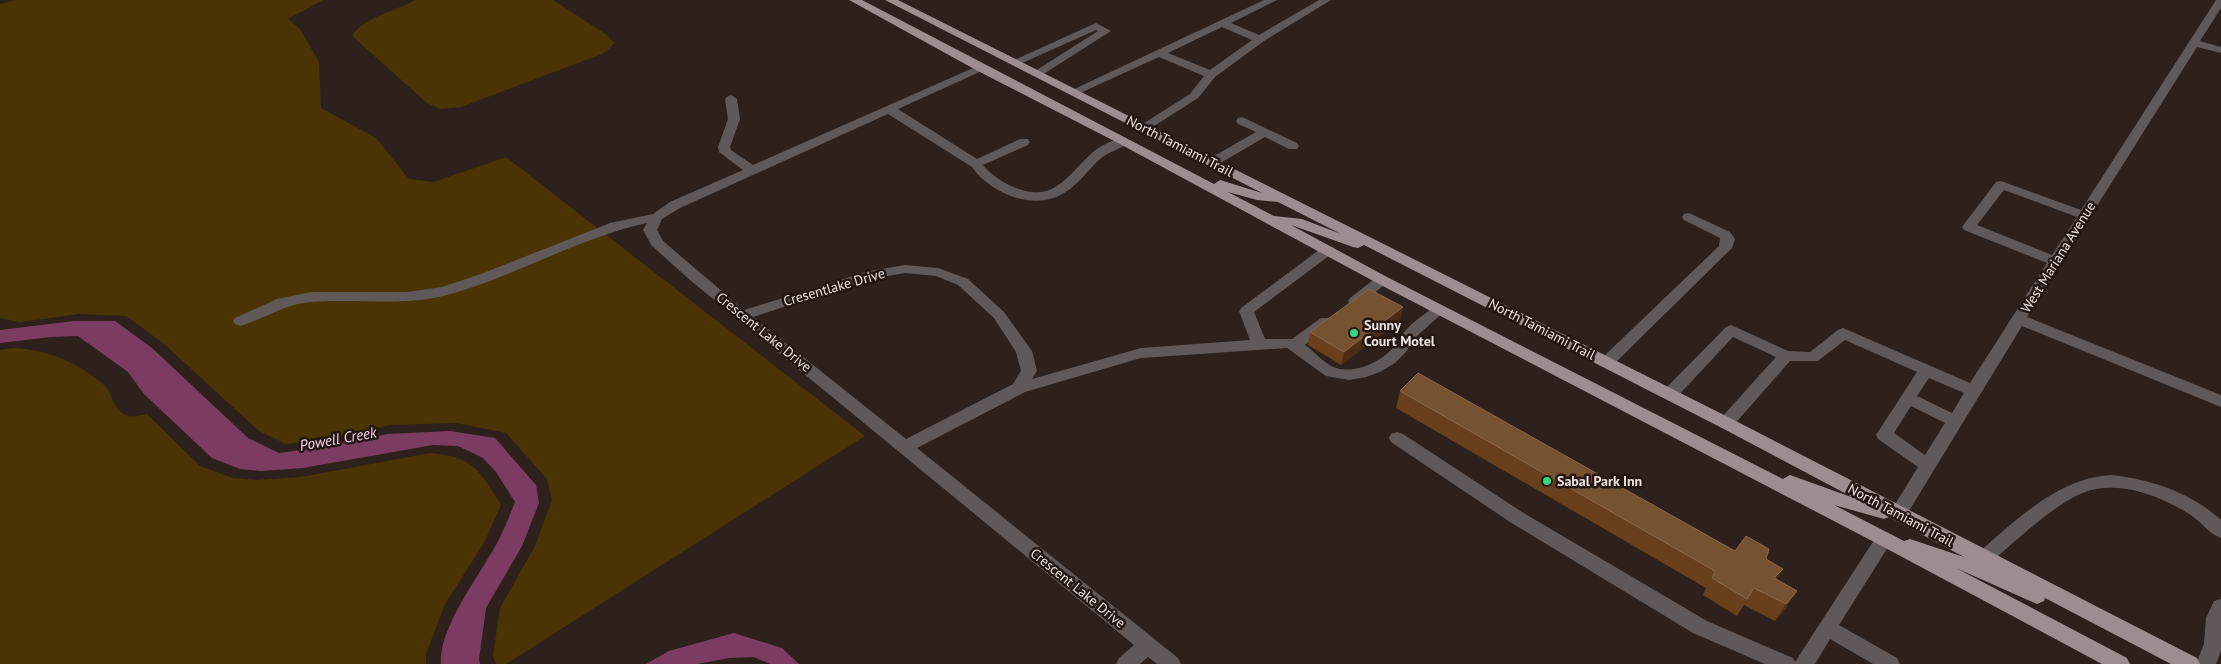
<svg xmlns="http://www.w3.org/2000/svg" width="2221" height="664" font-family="'PT Sans',sans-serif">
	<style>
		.green { fill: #4a3403 }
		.water { fill: #7c3c61 }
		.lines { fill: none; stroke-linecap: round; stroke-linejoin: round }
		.minor { fill: #605859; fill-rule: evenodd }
		.major { fill: #9d8d8e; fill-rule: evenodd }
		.wall { fill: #69401b }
		.shaded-wall { fill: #4b2c12 }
		.building { fill: #775230; stroke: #8a684c }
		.poi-dot { fill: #35d881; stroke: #241613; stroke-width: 2 }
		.labels { text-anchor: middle; stroke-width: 5; stroke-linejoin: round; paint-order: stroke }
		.street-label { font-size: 14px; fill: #ede3e1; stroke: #241613 }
		.poi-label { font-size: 14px; font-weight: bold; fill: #ede3e1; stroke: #241613; text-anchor: start }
		.water-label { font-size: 15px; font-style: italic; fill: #fad2e7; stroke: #241613 }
	</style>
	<rect width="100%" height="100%" fill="#2e201c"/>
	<!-- green -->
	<path class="green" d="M16,0H323L288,19L300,29L319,62L321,108L376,138L409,179L434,182L506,157L865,436L506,664H496L493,656L500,608L535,546L552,500L547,479L506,433L456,423L390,425L320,440L286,444L259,431L163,343L126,316L80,314L20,322L0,318V4Z
		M415,0H553L607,35L614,43L610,48L602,54L461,107L440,109L427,103L352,36C363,17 397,11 415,0Z
		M13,348C47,349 80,363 105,386C112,393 113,407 121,412C129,419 137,416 147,414L200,466L233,478L257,480L301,477L430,453C473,456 480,471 501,505L484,543L445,604L426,654V664H0V350Z"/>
	<!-- water -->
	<path class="water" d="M74,321H115L152,348L248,438L279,453L318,448L387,434L450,431L495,438L536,485L539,503L522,546L486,608L479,659L480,664H441C438,629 479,576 496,545C503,532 509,517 515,502L496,472L483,458L458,446L433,445L303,468L261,471L240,469L212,458L144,394L128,372L78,336L51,337L0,343V330Z
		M734,633L782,648L799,664H770L754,657L729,658L697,664H646L669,651Z"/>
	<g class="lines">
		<!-- minor -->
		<path class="minor" d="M1264,0H1277L1231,23L1259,35L1319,0H1331L1264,41L1215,77L1198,98L1148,130H1140L1138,127L1190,94L1204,76L1159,57L1078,94L1074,95L1068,92ZM1222,27L1252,40L1210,70L1168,53Z
			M2216,0H2221V8L2200,41L2221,47V53L2197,47L2027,317L2221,395V407L2022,326L1904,519L1898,521L1892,519L1889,514L1918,467L1878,439L1876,435L1917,372L1845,340L1818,361H1790L1732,427L1726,429L1720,427L1718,423L1720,419L1776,357L1733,337L1676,398L1670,400L1664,398L1662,394L1664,390L1726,327L1731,325L1788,351L1810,352L1838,330L1843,328L1970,383L2047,263L1964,230L1962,227L1996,182L2001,181L2081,210ZM2004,190L2077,217L2052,255L1977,225ZM1929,378L1964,393L1952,413L1917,396ZM1911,406L1945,423L1925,455L1894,433Z
			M1096,23L1111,31L1042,75H1034L1032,73L1098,31L1096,30L1020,64L1016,65L1010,62Z
			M980,65L986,68L984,70L898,109L977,159L1020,139H1028L1030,142L1028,145L983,165C993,177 1005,184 1019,189C1056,202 1068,174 1093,152C1101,145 1113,140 1124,137L1130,141C1123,149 1109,151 1100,159C1088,170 1078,185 1064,193C1034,212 990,193 972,167L888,114L680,208L662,219L657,230L663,241L744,310L869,271L905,265L938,268L968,279L1004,312L1032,351L1037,371L1032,379L1141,348L1250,340L1239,311L1241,308L1323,247H1333L1335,250L1333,253L1254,312L1265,339H1292L1321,318H1331L1333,321L1331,324L1305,345C1315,352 1324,364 1336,368C1356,374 1380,362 1393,348C1398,342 1401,335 1407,329C1415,320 1425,314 1434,307H1444L1446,310L1418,335L1405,353L1395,363L1380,372L1366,377L1349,380L1326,376L1287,348L1141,358L1025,392L917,448L1178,658L1181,664H1157L1148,657L1140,664H1116L1119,658L1134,645L690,280L652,246L643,230L647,223C578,238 516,276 447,295C403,307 357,298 311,302C284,304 265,319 240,326L235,324L233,321L235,318L277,299L311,292H407L442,287L481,274L610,223L653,214L670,202L743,170L719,152L718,147L728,119L725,99L727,97L731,95L737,99L740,119L730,147L731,150L753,165ZM905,273L936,276L958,285L994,318L1016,352L1021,371L1013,384L906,439L753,317L871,279Z
			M1242,117L1297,143L1299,146L1297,149H1289L1265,137L1217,165H1209L1207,162L1209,159L1256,132L1238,124L1236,121L1238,118Z
			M1689,213L1730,232L1735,239L1732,248L1612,366H1602L1599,362L1602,358L1719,246L1720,238L1684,220L1682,217L1684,214Z
			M1382,276L1387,277L1389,280L1387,283L1360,304H1350L1348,301L1350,298L1377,277Z
			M1397,432L1403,434L1522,512L1707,621L1793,658L1795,662L1878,534L1884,532L1890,534L1893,539L1890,544L1839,625L1897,658L1900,664H1873L1830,639L1815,664H1765L1693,633L1510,522L1391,442L1389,438L1391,434Z
			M2111,475C2150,479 2192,493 2221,520V538C2211,535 2205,526 2197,520C2188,512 2177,507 2167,502C2146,492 2120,485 2096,489C2065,493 2015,542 1990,563L1984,565L1978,563L1975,558L1978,553C2016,520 2058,478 2111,475Z
			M2221,599V651L2216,664H2196L2204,644L2206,618L2214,601Z"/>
		<!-- major -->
		<path class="major" d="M849,0H862L1214,184L1220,180L1262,193L885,0H898L1732,419L2197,658L2200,664H2171L2045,598L2044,601L2037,604L1956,568L2127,658L2130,664H2102L1878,544L1377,283L1120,144L976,70ZM1228,192L1257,200L1278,202L1341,234L1302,219L1274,216ZM1291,225L1353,247L1358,248L1364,245L1720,427L1854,498L1790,475L1783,479L1387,277ZM1834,505L1884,519L1889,517L1964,557L1910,539L1904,541Z"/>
	</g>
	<!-- wall -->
	<path class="wall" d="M1403,307L1400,320L1341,365L1308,345L1310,332Z
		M1400,391L1735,551L1783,569L1777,579L1797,591L1786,608L1775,621L1744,605L1737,616L1703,595L1706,588L1396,408Z"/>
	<!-- shaded-wall -->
	<path class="shaded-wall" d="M1403,307L1400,320L1341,365L1344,352Z
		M1783,569L1773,586L1764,595L1774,578Z
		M1797,591L1786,608L1775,621L1786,604Z"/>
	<!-- building -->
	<path class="building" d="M1369,289L1403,307L1344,352L1310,332Z
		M1418,373L1735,551L1746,536L1769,549L1766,559L1783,569L1774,578L1797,591L1786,604L1754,588L1747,599L1712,578L1715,571L1400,391Z"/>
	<!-- markers -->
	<g class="poi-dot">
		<circle cx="1354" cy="333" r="5"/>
		<circle cx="1547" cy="481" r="5"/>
	</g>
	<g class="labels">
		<!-- street labels -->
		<g class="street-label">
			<text transform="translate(1180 146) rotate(27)" y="5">North Tamiami Trail</text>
			<text transform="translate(2058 257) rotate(-58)" y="5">West Mariana Avenue</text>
			<text transform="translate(834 287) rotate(-16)" y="5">Cresentlake Drive</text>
			<text transform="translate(1542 329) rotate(27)" y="5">North Tamiami Trail</text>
			<text transform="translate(764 332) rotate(39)" y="5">Crescent Lake Drive</text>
			<text transform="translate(1901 515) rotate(28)" y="5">North Tamiami Trail</text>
			<text transform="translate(1078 588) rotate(39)" y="5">Crescent Lake Drive</text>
		</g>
		<!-- poi labels -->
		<g class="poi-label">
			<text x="1364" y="330">Sunny<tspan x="1364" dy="16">Court Motel</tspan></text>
			<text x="1557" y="486">Sabal Park Inn</text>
		</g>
		<!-- water labels -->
		<g class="water-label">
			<text transform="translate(338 439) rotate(-10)" y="5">Powell Creek</text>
		</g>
	</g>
</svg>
